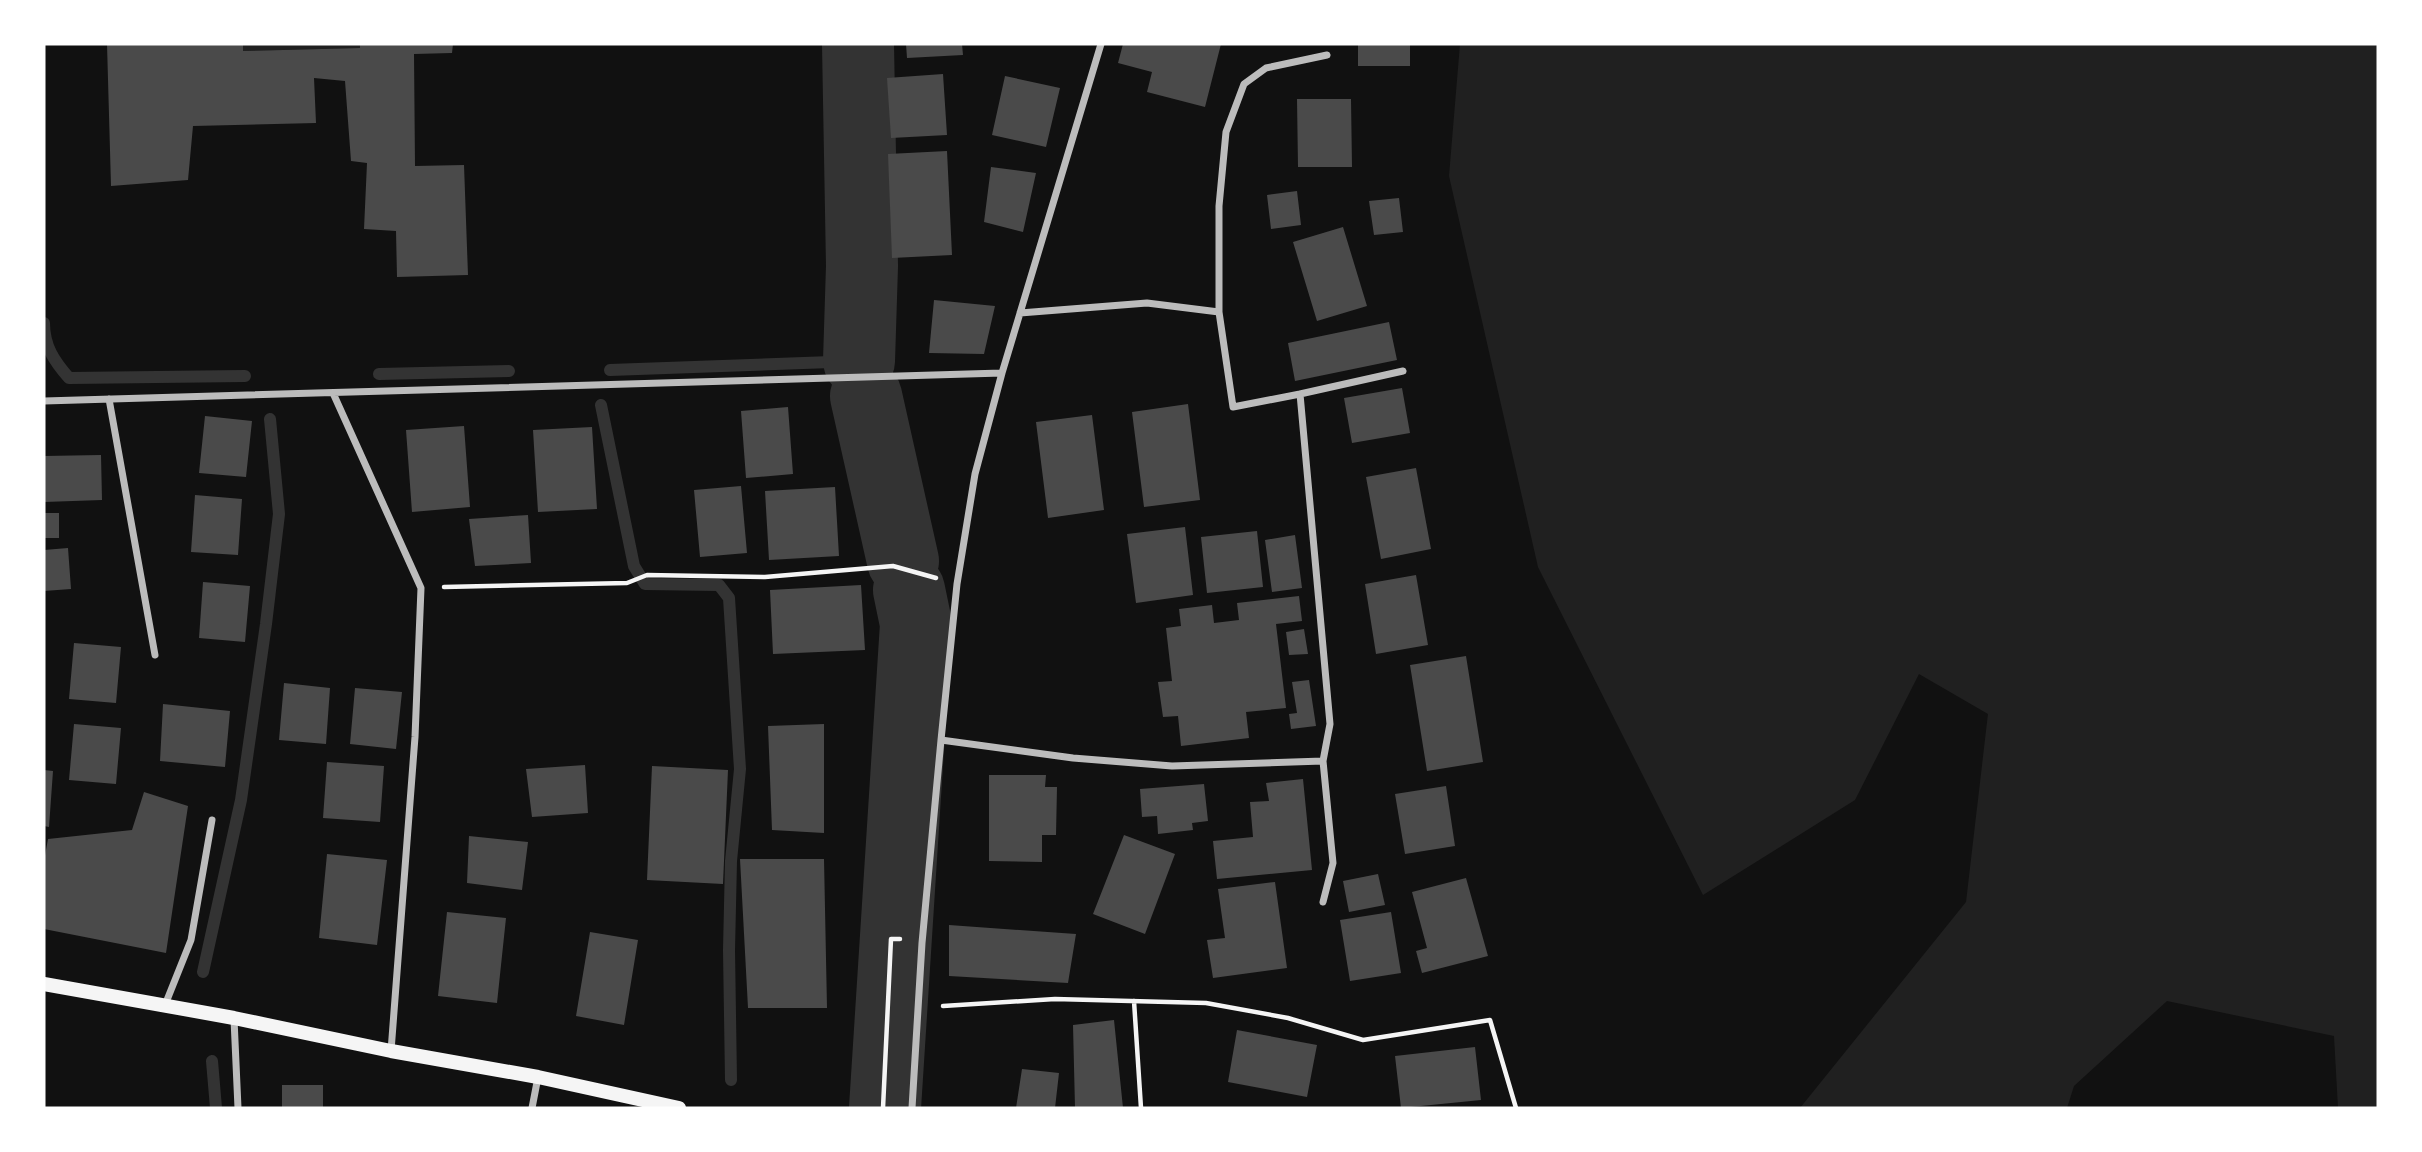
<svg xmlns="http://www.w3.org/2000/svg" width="2422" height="1152" font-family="'PT Sans Narrow',sans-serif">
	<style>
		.green { fill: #202020 }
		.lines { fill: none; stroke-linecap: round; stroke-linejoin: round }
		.stream { stroke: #333; stroke-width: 12 }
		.river { stroke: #333; stroke-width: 72 }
		.building { fill: #4a4a4a }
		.path { stroke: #f5f5f5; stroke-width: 4.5 }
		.minor { stroke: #bcbcbc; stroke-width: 7 }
		.secondary { stroke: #f5f5f5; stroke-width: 14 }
	</style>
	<rect width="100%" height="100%" fill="#111"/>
	<!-- green -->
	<path class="green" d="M243,44H360V48L243,51Z
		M1460,44H2378V1108H2338L2334,1036L2167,1001L2074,1086L2067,1108H1800L1966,902L1988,714L1919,674L1855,800L1703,895L1538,567L1449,176Z"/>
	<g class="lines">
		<!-- stream -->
		<path class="stream" d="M44,323C44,346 54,361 69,378L245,376
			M610,370L859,361
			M379,374L509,371
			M601,405L634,566L645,584L719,585L729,598L740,769L731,861L729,950L731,1080
			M203,972L241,800L266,624L279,514L270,419
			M212,1061L216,1108"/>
		<!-- river -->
		<path class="river" d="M858,44L862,266L859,361
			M866,396L903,561
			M885,1108L916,624L909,590"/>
	</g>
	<!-- building -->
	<path class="building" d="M107,44H243V51L360,48V44H453L452,53L414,54L415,166L464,165L468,275L397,277L396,231L364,229L367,163L351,161L345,81L314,78L316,123L193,126L188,180L111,186Z
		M906,44H962L963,55L907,58Z
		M1123,44H1221L1205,107L1147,92L1152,72L1118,63Z
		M1358,44H1410V66H1358Z
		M943,74L947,135L891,138L887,78Z
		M1005,76L1060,88L1046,147L992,135Z
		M1297,99H1351L1352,167H1298Z
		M947,151L952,255L892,258L888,154Z
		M991,167L1036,173L1023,232L984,222Z
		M1297,191L1301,225L1271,229L1267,195Z
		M1399,198L1403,232L1374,235L1369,201Z
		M1343,227L1367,306L1317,321L1293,242Z
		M934,300L995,306L984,354L929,353Z
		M1389,322L1397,360L1295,381L1288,343Z
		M1402,388L1410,433L1352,443L1344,398Z
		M1188,404L1200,500L1144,507L1132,412Z
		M788,407L793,474L746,478L741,411Z
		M1092,415L1104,510L1048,518L1036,422Z
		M205,416L252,421L246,477L199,473Z
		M464,426L470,507L412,512L406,430Z
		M592,427L597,509L538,512L533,430Z
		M101,455L102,500L44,502V456Z
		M1416,468L1431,549L1381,559L1366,477Z
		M741,486L747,553L700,557L694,490Z
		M835,487L839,556L769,560L765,491Z
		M195,495L242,499L238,555L191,552Z
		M44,513H59V538H44Z
		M528,515L531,563L475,566L469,519Z
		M1185,527L1193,595L1136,603L1127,534Z
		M1257,531L1263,587L1207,593L1201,537Z
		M1295,535L1302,588L1272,592L1265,540Z
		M68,548L71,589L44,591V550Z
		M1416,575L1428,645L1376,654L1365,584Z
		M203,582L250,586L245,642L199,638Z
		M861,585L865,650L773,654L770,590Z
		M1299,596L1302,621L1276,624L1286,708L1246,712L1249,738L1181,746L1178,716L1163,717L1158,682L1172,681L1166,628L1181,626L1179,609L1212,605L1214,623L1239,620L1237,603Z
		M1304,629L1308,654L1289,655L1286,632Z
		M74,643L121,647L116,703L69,699Z
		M1466,656L1483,762L1427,771L1410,665Z
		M1309,680L1316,726L1291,729L1289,714L1297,713L1292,682Z
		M284,683L330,688L326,744L279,740Z
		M355,688L402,692L396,749L350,744Z
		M163,704L230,711L225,767L160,761Z
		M74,724L121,728L116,784L69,780Z
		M824,724V833L772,830L768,726Z
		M327,762L384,766L380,822L323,818Z
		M585,765L588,813L532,817L526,769Z
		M652,766L728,770L723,884L647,880Z
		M44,770L53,771L49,827L44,826Z
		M989,775H1046L1045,787H1057L1056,835H1042V862L989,861Z
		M1303,779L1312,870L1217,879L1213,841L1253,837L1250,802L1269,801L1266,783Z
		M1204,784L1208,821L1192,823L1193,830L1158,834L1157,816L1142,817L1140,789Z
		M1446,786L1455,846L1405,854L1395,794Z
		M144,792L188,806L166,953L44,929V861L48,839L132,830Z
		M1124,835L1175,854L1145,934L1093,914Z
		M469,836L528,842L522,890L467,883Z
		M327,854L387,860L377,945L319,938Z
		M740,859H824L827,1008H748Z
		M1378,874L1385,905L1349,912L1343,881Z
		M1466,878L1488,956L1422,973L1416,951L1427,948L1412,892Z
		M1275,882L1287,968L1213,978L1207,940L1225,938L1218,889Z
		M447,912L506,918L497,1003L438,996Z
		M1391,912L1401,973L1350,981L1340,920Z
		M949,925L1076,934L1068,983L949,976Z
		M590,932L638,940L624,1025L576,1016Z
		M1114,1020L1123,1108H1075L1073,1025Z
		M1237,1030L1317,1045L1307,1097L1228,1082Z
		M1475,1047L1481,1100L1401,1108L1395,1056Z
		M1022,1069L1059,1073L1055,1108H1016Z
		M282,1085H323V1108H282Z"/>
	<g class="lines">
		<!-- path -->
		<path class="path" d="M444,587L627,583L647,575L765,577L893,566L936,578
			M1134,1001L1141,1108
			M943,1006L1055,999L1206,1003L1288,1018L1363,1040L1490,1020L1516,1108
			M883,1108L891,939H900"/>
		<!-- minor -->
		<path class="minor" d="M1219,312V206L1226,132L1244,84L1266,68L1327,55
			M1020,313L1147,303L1219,312L1233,407L1300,394L1330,724L1323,761L1333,863L1323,902
			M333,393L421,588L415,737L391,1051
			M1300,394L1403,371
			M109,399L155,655
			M44,401L1002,373
			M941,740L1073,758L1172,766L1323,761
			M165,1005L191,940L212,820
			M234,1019L238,1108
			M532,1108L538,1077
			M912,1108L922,943L941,740L957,584L975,474L1002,373L1101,44"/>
		<!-- secondary -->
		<path class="secondary" d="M44,984L234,1018L391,1051L538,1077L679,1108"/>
	</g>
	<!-- border -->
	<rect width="2422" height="1152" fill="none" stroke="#ffffff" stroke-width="91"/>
</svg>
